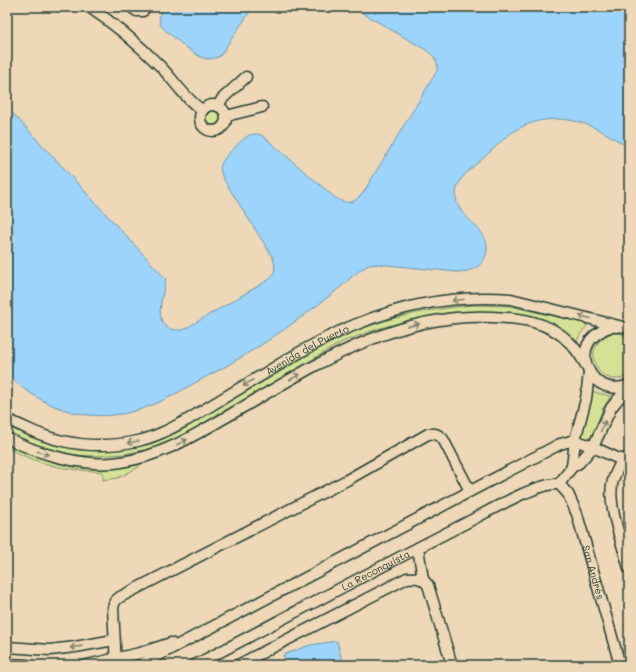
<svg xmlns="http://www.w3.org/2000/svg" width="636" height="672" font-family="Mali,sans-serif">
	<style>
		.green { fill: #d5e296; stroke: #7a9065 }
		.water { fill: #9cd4fc; stroke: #6a98ac }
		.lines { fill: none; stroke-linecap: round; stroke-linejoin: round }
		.minor-casing { stroke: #1f3d34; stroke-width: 13 }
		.minor { stroke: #efd8b7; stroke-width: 10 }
		.oneway { stroke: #7d836f }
		.labels { text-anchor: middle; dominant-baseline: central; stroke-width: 4; stroke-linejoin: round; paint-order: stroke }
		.street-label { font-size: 10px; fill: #1f3d34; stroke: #efd8b7 }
	</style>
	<rect width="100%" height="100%" fill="#efd8b7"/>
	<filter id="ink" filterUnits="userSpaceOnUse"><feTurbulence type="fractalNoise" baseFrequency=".025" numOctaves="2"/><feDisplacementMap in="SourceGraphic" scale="8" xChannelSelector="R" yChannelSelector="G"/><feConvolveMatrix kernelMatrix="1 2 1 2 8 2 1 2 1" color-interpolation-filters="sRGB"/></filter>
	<g filter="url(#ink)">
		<!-- green -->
		<path class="green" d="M206 118a7 7 0 1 1 14 0a7 7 0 1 1-14 0Z
			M474 305 509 306 584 323 587 326 581 333 576 342 528 316 510 313 475 312 447 313 410 320 377 329 342 342 193 429 165 444 144 450 124 454 95 456 75 455 41 447 7 432V426C57 453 108 458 161 439 180 432 197 420 214 410 240 395 265 381 290 366 306 356 323 346 340 338 385 317 425 310 474 305Z
			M612 333H619L629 337V375C599 393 576 346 612 333Z
			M590 391 610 396 609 399 603 408 593 436 591 438C586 438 582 438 579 435Z
			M7 444C35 457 65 469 97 468 110 467 123 465 137 463L139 466V467L118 478 103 480V472C86 470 68 470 51 465 35 461 21 455 7 448Z"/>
		<!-- water -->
		<path class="water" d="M164 7H253L220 56C216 58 212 59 207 59 197 58 169 34 161 26 158 19 159 12 164 7Z
			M352 7H629V148C618 141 607 133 595 128 565 114 532 116 506 137 498 144 490 152 482 159 471 169 456 179 456 195 455 218 490 227 487 251 484 267 471 272 457 272L377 264 369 265C360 269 352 277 345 283 334 293 323 301 311 310 278 335 241 359 204 378 185 388 167 400 147 407 94 427 47 411 7 375V107L166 279C162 300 149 333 183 330L270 279C276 271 276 265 272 256L224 180C222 175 219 170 221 165 222 158 244 137 250 135 254 133 259 134 263 136L333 196C346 205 352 205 363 193L437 71C439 61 434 56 426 50Z
			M337 641 343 665H286L283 655 310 645Z"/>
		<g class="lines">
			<defs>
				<g id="minor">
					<path d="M89 7C115 24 138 44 160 66 174 80 185 99 202 110"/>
					<path d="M131 7 137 11H143"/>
					<circle cx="213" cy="118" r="13"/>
					<path d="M218 106 222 99 246 77"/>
					<path d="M226 116 262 107"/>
					<path d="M617 327C611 326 605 328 600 332 568 350 593 400 629 385"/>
					<path id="s1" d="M7 418C13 423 20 425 26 428 61 445 100 449 138 441 156 437 172 428 189 419 216 402 244 386 272 369 299 352 327 336 357 324 406 304 460 295 511 299L623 327"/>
					<path d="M7 438C38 454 86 468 121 462 162 456 193 436 228 416 311 368 392 312 492 317 519 318 549 321 569 342 576 348 581 357 586 365"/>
					<path d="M623 459C618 468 613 476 612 485 608 507 623 546 629 568"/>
					<path d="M572 467 575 440 586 399 589 372"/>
					<path id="s2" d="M559 484 568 494 577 514 620 665"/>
					<path d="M559 484 572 467 579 463 593 447 611 408 623 393 629 387"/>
					<path d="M418 548 423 579"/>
					<path d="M7 647 50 650 75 647 114 640"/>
					<path d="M7 664 27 665"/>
					<path d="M87 665 140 653 171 643"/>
					<path d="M116 665 113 608 115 601 120 597 347 480 428 434C435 433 438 434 443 439L470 491"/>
					<path d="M140 665 560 444 575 440 593 447 617 458 629 461"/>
					<path id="s3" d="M195 665C285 618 374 570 464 524 486 513 537 482 559 484"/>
					<path d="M238 665 407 578C417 577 421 577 428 585L452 665"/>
				</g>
			</defs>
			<!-- minor casing -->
			<use href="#minor" class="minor-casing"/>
			<!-- minor -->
			<use href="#minor" class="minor"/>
		</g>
		<!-- one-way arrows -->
		<defs><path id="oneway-shaft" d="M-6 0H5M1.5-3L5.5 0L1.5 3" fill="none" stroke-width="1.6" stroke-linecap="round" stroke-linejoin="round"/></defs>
		<g class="oneway">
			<use href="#oneway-shaft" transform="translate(458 300) rotate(175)"/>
			<use href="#oneway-shaft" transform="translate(585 317) rotate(-165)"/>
			<use href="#oneway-shaft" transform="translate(414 325) rotate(-13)"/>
			<use href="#oneway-shaft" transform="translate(295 377) rotate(-30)"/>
			<use href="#oneway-shaft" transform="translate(248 383) rotate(149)"/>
			<use href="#oneway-shaft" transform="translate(603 426) rotate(-67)"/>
			<use href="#oneway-shaft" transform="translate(133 442) rotate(171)"/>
			<use href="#oneway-shaft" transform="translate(182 442) rotate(-28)"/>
			<use href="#oneway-shaft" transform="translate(43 453) rotate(17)"/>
			<use href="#oneway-shaft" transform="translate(76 647) rotate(172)"/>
		</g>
	</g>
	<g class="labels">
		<!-- street labels -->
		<g class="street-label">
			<text stroke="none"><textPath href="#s1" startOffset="329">Avenida del Puerto</textPath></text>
			<text stroke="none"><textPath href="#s3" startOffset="204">La Reconquista</textPath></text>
			<text stroke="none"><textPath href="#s2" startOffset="96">San Andrés</textPath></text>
		</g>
	</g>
	<!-- margin -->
	<rect width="636" height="672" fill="none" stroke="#efd8b7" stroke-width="24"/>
	<rect x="12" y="12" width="612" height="648" fill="none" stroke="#1f3d34" stroke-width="1.5" filter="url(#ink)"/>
</svg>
